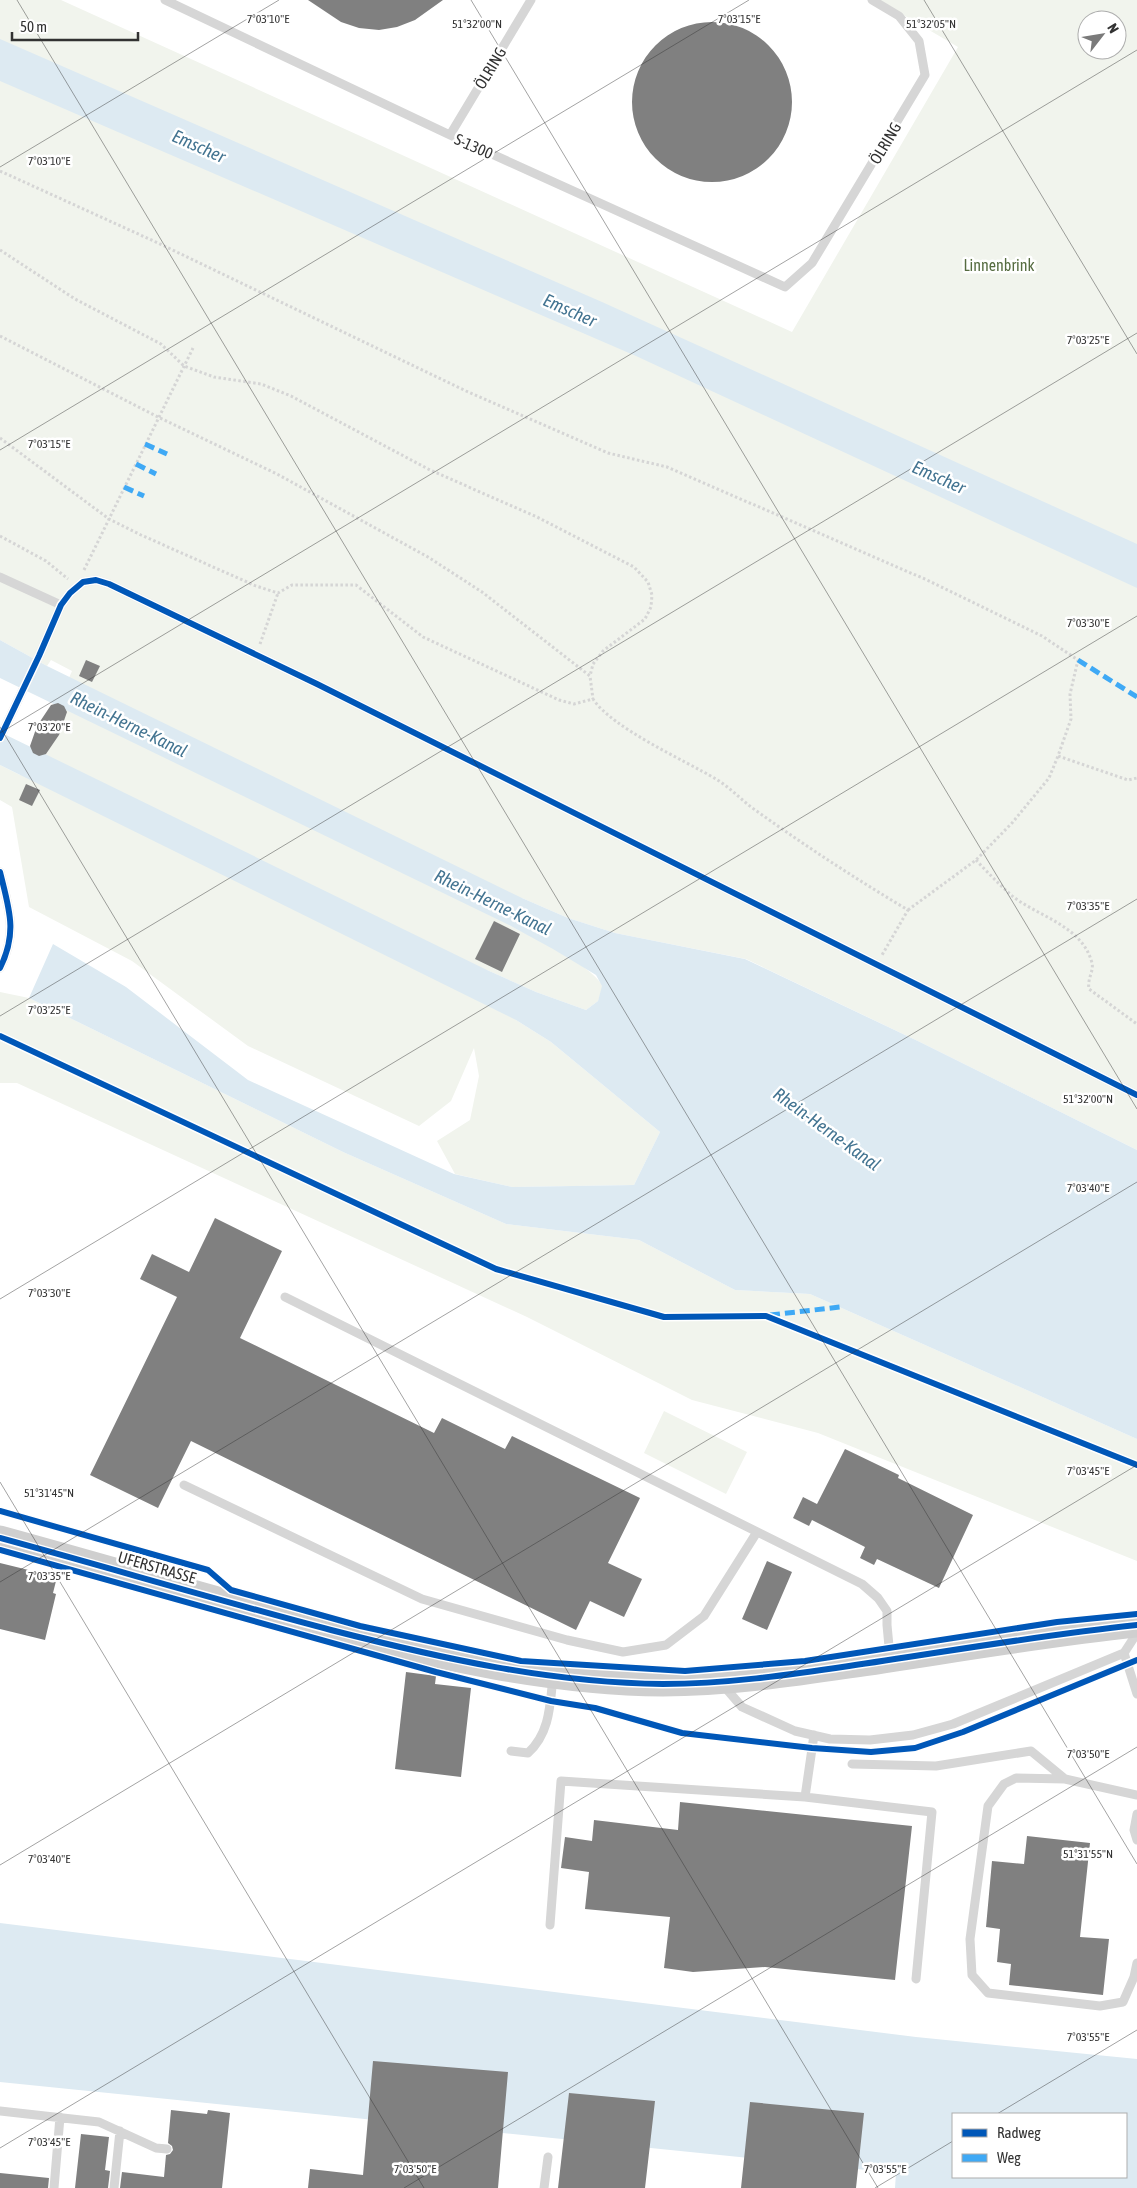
<svg xmlns="http://www.w3.org/2000/svg" width="1137" height="2188" font-family="'Asap Condensed',sans-serif">
	<style>
		.green { fill: #f1f4ed; fill-rule: evenodd }
		.water { fill: #ddeaf2; fill-rule: evenodd }
		.building { fill: #808080 }
		.lines { fill: none; stroke-linecap: round; stroke-linejoin: round }
		.path { stroke: #d5d5d5; stroke-width: 3; stroke-dasharray: 2.5 2.5; stroke-linecap: butt }
		.lane { stroke: #d6d6d6; stroke-width: 9 }
		.secondary { stroke: #cfcfcf; stroke-width: 25 }
		.quiet { stroke: #3fa9f5; stroke-width: 5; stroke-dasharray: 10 5; stroke-linecap: butt }
		.cycleway-casing { stroke: #fff; stroke-width: 9 }
		.cycleway { stroke: #0057b8; stroke-width: 6 }
		.ticks { fill: none; stroke: #323232; stroke-width: 1; stroke-opacity: 0.45 }
		.labels { text-anchor: middle; dominant-baseline: central; stroke-width: 5; stroke-linejoin: round; paint-order: stroke }
		.street-label { font-size: 16px; fill: #323232; stroke: #fff }
		.park-label { font-size: 16px; fill: #566c41; stroke: #fff }
		.water-label { font-size: 18px; font-style: italic; fill: #437491; stroke: #fff }
		.ticks-label { font-size: 12px; text-anchor: middle; fill: #323232; stroke: #fff; stroke-width: 5; stroke-linejoin: round; paint-order: stroke }
	</style>
	<rect width="100%" height="100%" fill="#fff"/>
	<!-- green -->
	<path class="green" d="M0 0H61L792 332 958 47 878 0H1137V1150L922 1043 746 959 615 933 568 918 522 898 509 925C536 939 586 961 603 986L598 1001 586 1010 536 992 487 970 516 1020 551 1042 660 1132 634 1185 512 1187 455 1174 437 1141 470 1120 479 1076 474 1048 451 1101 419 1126 248 1046 132 961 29 907 12 807 0 800V765L20 775 33 753 46 754 59 735 58 703 72 671 51 660 47 666 0 640ZM1087 20H1117V50H1087Z
		M0 992 29 998 343 1152 506 1224 639 1240 735 1290 810 1294 1137 1439V1561L818 1433 692 1400 527 1317 17 1083H0Z
		M664 1411 747 1452 726 1494 644 1453Z"/>
	<!-- water -->
	<path class="water" d="M0 39 602 302 1137 544V588L636 356 0 81Z
		M0 640 47 666 522 898 568 918 615 933 745 959 922 1043 1137 1150V1439L810 1294 735 1290 639 1240 506 1224 343 1152 29 998 53 944 126 987 248 1080 454 1174 512 1187 634 1185 660 1132 551 1042 516 1020 0 765V732L487 970 536 992 586 1010 598 1001 602 986 596 975 553 949 509 925 0 678Z
		M0 1923 916 2037 1137 2059V2188H895L896 2173 0 2082ZM953 2114H1126V2177H953Z"/>
	<!-- building -->
	<path class="building" d="M308 0H443L415 20 397 27 379 30 359 28 341 22Z
		M632 102a80 80 0 1 1 160 0a80 80 0 1 1-160 0Z
		M86 660 100 666 92 682 79 676Z
		M58 703 64 706 67 712 59 735 46 754 39 756 33 753 30 746 37 726 51 705Z
		M26 784 40 790 32 806 19 800Z
		M494 921 520 934 502 972 475 959Z
		M215 1218 282 1251 240 1338 434 1433 442 1418 505 1449 512 1436 640 1498 608 1563 642 1579 624 1617 590 1601 576 1630 191 1441 158 1508 90 1475 177 1297 140 1279 152 1254 189 1272Z
		M845 1449 899 1475 898 1478 973 1515 939 1588 877 1559 874 1565 860 1558 865 1547 812 1520 809 1526 793 1518 803 1497 817 1504Z
		M767 1561 792 1572 767 1630 742 1619Z
		M0 1563 57 1577 53 1593 56 1594 45 1640 0 1629Z
		M406 1672 436 1676 435 1684 471 1688 461 1777 395 1769Z
		M680 1802 912 1826 895 1980 765 1967 693 1972 664 1968 670 1917 585 1909 589 1872 561 1868 565 1837 592 1841 594 1820 678 1830Z
		M1027 1836 1090 1843 1080 1937 1109 1939 1103 1995 1009 1985 1011 1964 997 1962 1000 1929 986 1927 992 1861 1024 1864Z
		M373 2061 508 2072 498 2188H308L310 2169 363 2175Z
		M569 2093 655 2101 645 2188H558Z
		M750 2102 864 2113 856 2188H741Z
		M171 2110 207 2114 208 2110 230 2113 222 2188H120L122 2172 164 2177 166 2155 170 2154 173 2150 172 2146 168 2143Z
		M81 2134 109 2137 105 2170 110 2171 108 2188H75Z
		M0 2173 49 2178 48 2188H0Z"/>
	<g class="lines">
		<!-- path -->
		<path class="path" d="M0 171 158 243 466 391 608 453 667 467 927 580 1042 636 1078 660 1070 694 1071 719 1058 756 1128 780 1137 778
			M0 250 75 299 161 344 184 366 214 377 261 384 291 396 430 470 537 517 634 567 648 582 652 595 651 607 645 619 603 651 593 664 590 676
			M0 336 158 417 277 474 428 557 482 592 590 676 593 699
			M0 438 109 519 141 535 256 586 278 593 292 585H356L423 637 559 700 574 704 593 699C612 728 684 760 716 779 731 788 743 802 758 812 807 847 856 879 908 910L882 955
			M0 536 46 561 68 579
			M84 570 193 348
			M260 644 278 593
			M976 860C987 872 999 884 1011 895 1038 917 1082 925 1092 963 1094 971 1087 979 1089 989L1137 1024
			M908 910 976 860 1012 823 1049 778 1058 756"/>
		<!-- lane -->
		<path class="lane" d="M165 0 450 135 785 287 812 263 925 75 919 41 899 16 872 0
			M450 135 531 0
			M0 577 61 605
			M0 738 39 656 61 605 70 593 83 582 96 580 109 584 317 684 1137 1095
			M0 872C9 909 18 932 0 968
			M285 1297 862 1584 878 1598 887 1611V1625L890 1657
			M184 1485 422 1599 567 1640 623 1652 666 1645 704 1616 757 1532
			M1124 1653 1137 1694
			M723 1685 742 1707 795 1731 830 1739 870 1740 913 1735 953 1724 1124 1653 1137 1633
			M814 1735 805 1797 932 1812 916 1979
			M511 1751 528 1753C550 1733 550 1705 553 1677
			M852 1764 936 1766 1031 1751 1065 1779
			M1137 1795 1065 1779 1016 1778 1004 1784 988 1806 970 1939 972 1975 988 1993 1100 2006 1123 2002 1134 1977 1137 1963
			M1137 1814 1134 1830 1137 1840
			M550 1925 561 1781 805 1797
			M0 2111 99 2122 156 2148 167 2149
			M54 2188 60 2117
			M114 2188 120 2131
			M544 2188 548 2157"/>
		<!-- secondary -->
		<path class="secondary" d="M0 1538C110 1568 220 1601 331 1630 440 1658 550 1683 663 1684 725 1684 788 1675 849 1666 945 1652 1040 1635 1137 1625"/>
		<!-- quiet -->
		<path class="quiet" d="M145 444 167 454
			M136 464 156 474
			M124 487 144 496
			M1078 660 1137 697
			M770 1315 840 1307"/>
		<defs>
			<path id="cycleway" d="M0 738 39 656 61 605 70 593 83 582 96 580 109 584 317 684 1137 1095
				M0 872C9 909 18 932 0 968
				M0 1036 496 1269 664 1317 766 1316 1137 1465
				M0 1511 208 1570 231 1590 360 1626 521 1661 685 1671 805 1661 1057 1622 1137 1614
				M0 1538C110 1568 220 1601 331 1630 440 1658 550 1683 663 1684 725 1684 788 1675 849 1666 945 1652 1040 1635 1137 1625
				M0 1550 436 1672 551 1701 595 1708 682 1733 812 1748 871 1752 915 1748 963 1732 1137 1660"/>
		</defs>
		<!-- cycleway casing -->
		<use href="#cycleway" class="cycleway-casing"/>
		<!-- cycleway -->
		<use href="#cycleway" class="cycleway"/>
	</g>
	<!-- ticks -->
	<path class="ticks" d="M17 0 1137 1864M471 0 1137 1109M924 0 1137 354M0 167 279 0M0 450 749 0M0 727 878 2188M0 733 1137 50M0 1016 1137 333M0 1299 1137 616M0 1482 424 2188M0 1582 1137 899M0 1865 1137 1182M997 2114 1137 2030M0 2148 1137 1465M404 2188 1137 1747M875 2188 953 2141"/>
	<g class="labels">
		<!-- street labels -->
		<g class="street-label">
			<text transform="translate(490 68) rotate(-59)">ÖLRING</text>
			<text transform="translate(885 143) rotate(-59)">ÖLRING</text>
			<text transform="translate(474 146) rotate(24)">S-1300</text>
			<text transform="translate(157 1567) rotate(16)">UFERSTRASSE</text>
		</g>
		<!-- park labels -->
		<g class="park-label">
			<text x="999" y="265">Linnenbrink</text>
		</g>
		<!-- water labels -->
		<g class="water-label">
			<text transform="translate(199 146) rotate(24)">Emscher</text>
			<text transform="translate(570 310) rotate(24)">Emscher</text>
			<text transform="translate(939 477) rotate(24)">Emscher</text>
			<text transform="translate(129 724) rotate(26)">Rhein-Herne-Kanal</text>
			<text transform="translate(493 902) rotate(26)">Rhein-Herne-Kanal</text>
			<text transform="translate(827 1129) rotate(36)">Rhein-Herne-Kanal</text>
		</g>
	</g>
	<g class="ticks-label">
		<text x="268" y="23">7°03'10"E</text>
		<text x="739" y="23">7°03'15"E</text>
		<text x="477" y="28">51°32'00"N</text>
		<text x="931" y="28">51°32'05"N</text>
		<text x="49" y="165">7°03'10"E</text>
		<text x="1088" y="344">7°03'25"E</text>
		<text x="49" y="448">7°03'15"E</text>
		<text x="1088" y="627">7°03'30"E</text>
		<text x="49" y="731">7°03'20"E</text>
		<text x="1088" y="910">7°03'35"E</text>
		<text x="49" y="1014">7°03'25"E</text>
		<text x="1088" y="1103">51°32'00"N</text>
		<text x="1088" y="1192">7°03'40"E</text>
		<text x="49" y="1297">7°03'30"E</text>
		<text x="1088" y="1475">7°03'45"E</text>
		<text x="49" y="1497">51°31'45"N</text>
		<text x="49" y="1580">7°03'35"E</text>
		<text x="1088" y="1758">7°03'50"E</text>
		<text x="1088" y="1858">51°31'55"N</text>
		<text x="49" y="1863">7°03'40"E</text>
		<text x="1088" y="2041">7°03'55"E</text>
		<text x="49" y="2146">7°03'45"E</text>
		<text x="415" y="2173">7°03'50"E</text>
		<text x="885" y="2173">7°03'55"E</text>
	</g>
	<!-- legend -->
	<rect x="952" y="2113" width="175" height="65" fill="#ffffff" stroke="#adadad"/>
	<rect x="962" y="2129" width="25" height="8" fill="#0057b8" stroke="#adadad"/>
	<text x="997" y="2138" font-size="15" fill="#323232">Radweg</text>
	<rect x="962" y="2154" width="25" height="8" fill="#3fa9f5" stroke="#adadad"/>
	<text x="997" y="2163" font-size="15" fill="#323232">Weg</text>
	<!-- north arrow -->
	<g transform="translate(1102 35) rotate(59)"><circle r="24" fill="#ffffff" stroke="#adadad"/>
	<path d="M0-4L9 19L0 12L-9 19Z" fill="#7a7a7a"/>
	<text y="-8" font-size="14" font-weight="bold" text-anchor="middle" fill="#323232">N</text>
	</g>
	<!-- scale -->
	<path d="M12 32v8h126v-8" fill="none" stroke="#323232" stroke-width="2.5"/>
	<text x="20" y="32" font-size="15" fill="#323232" stroke="#ffffff" stroke-width="4" paint-order="stroke">50 m</text>
</svg>
